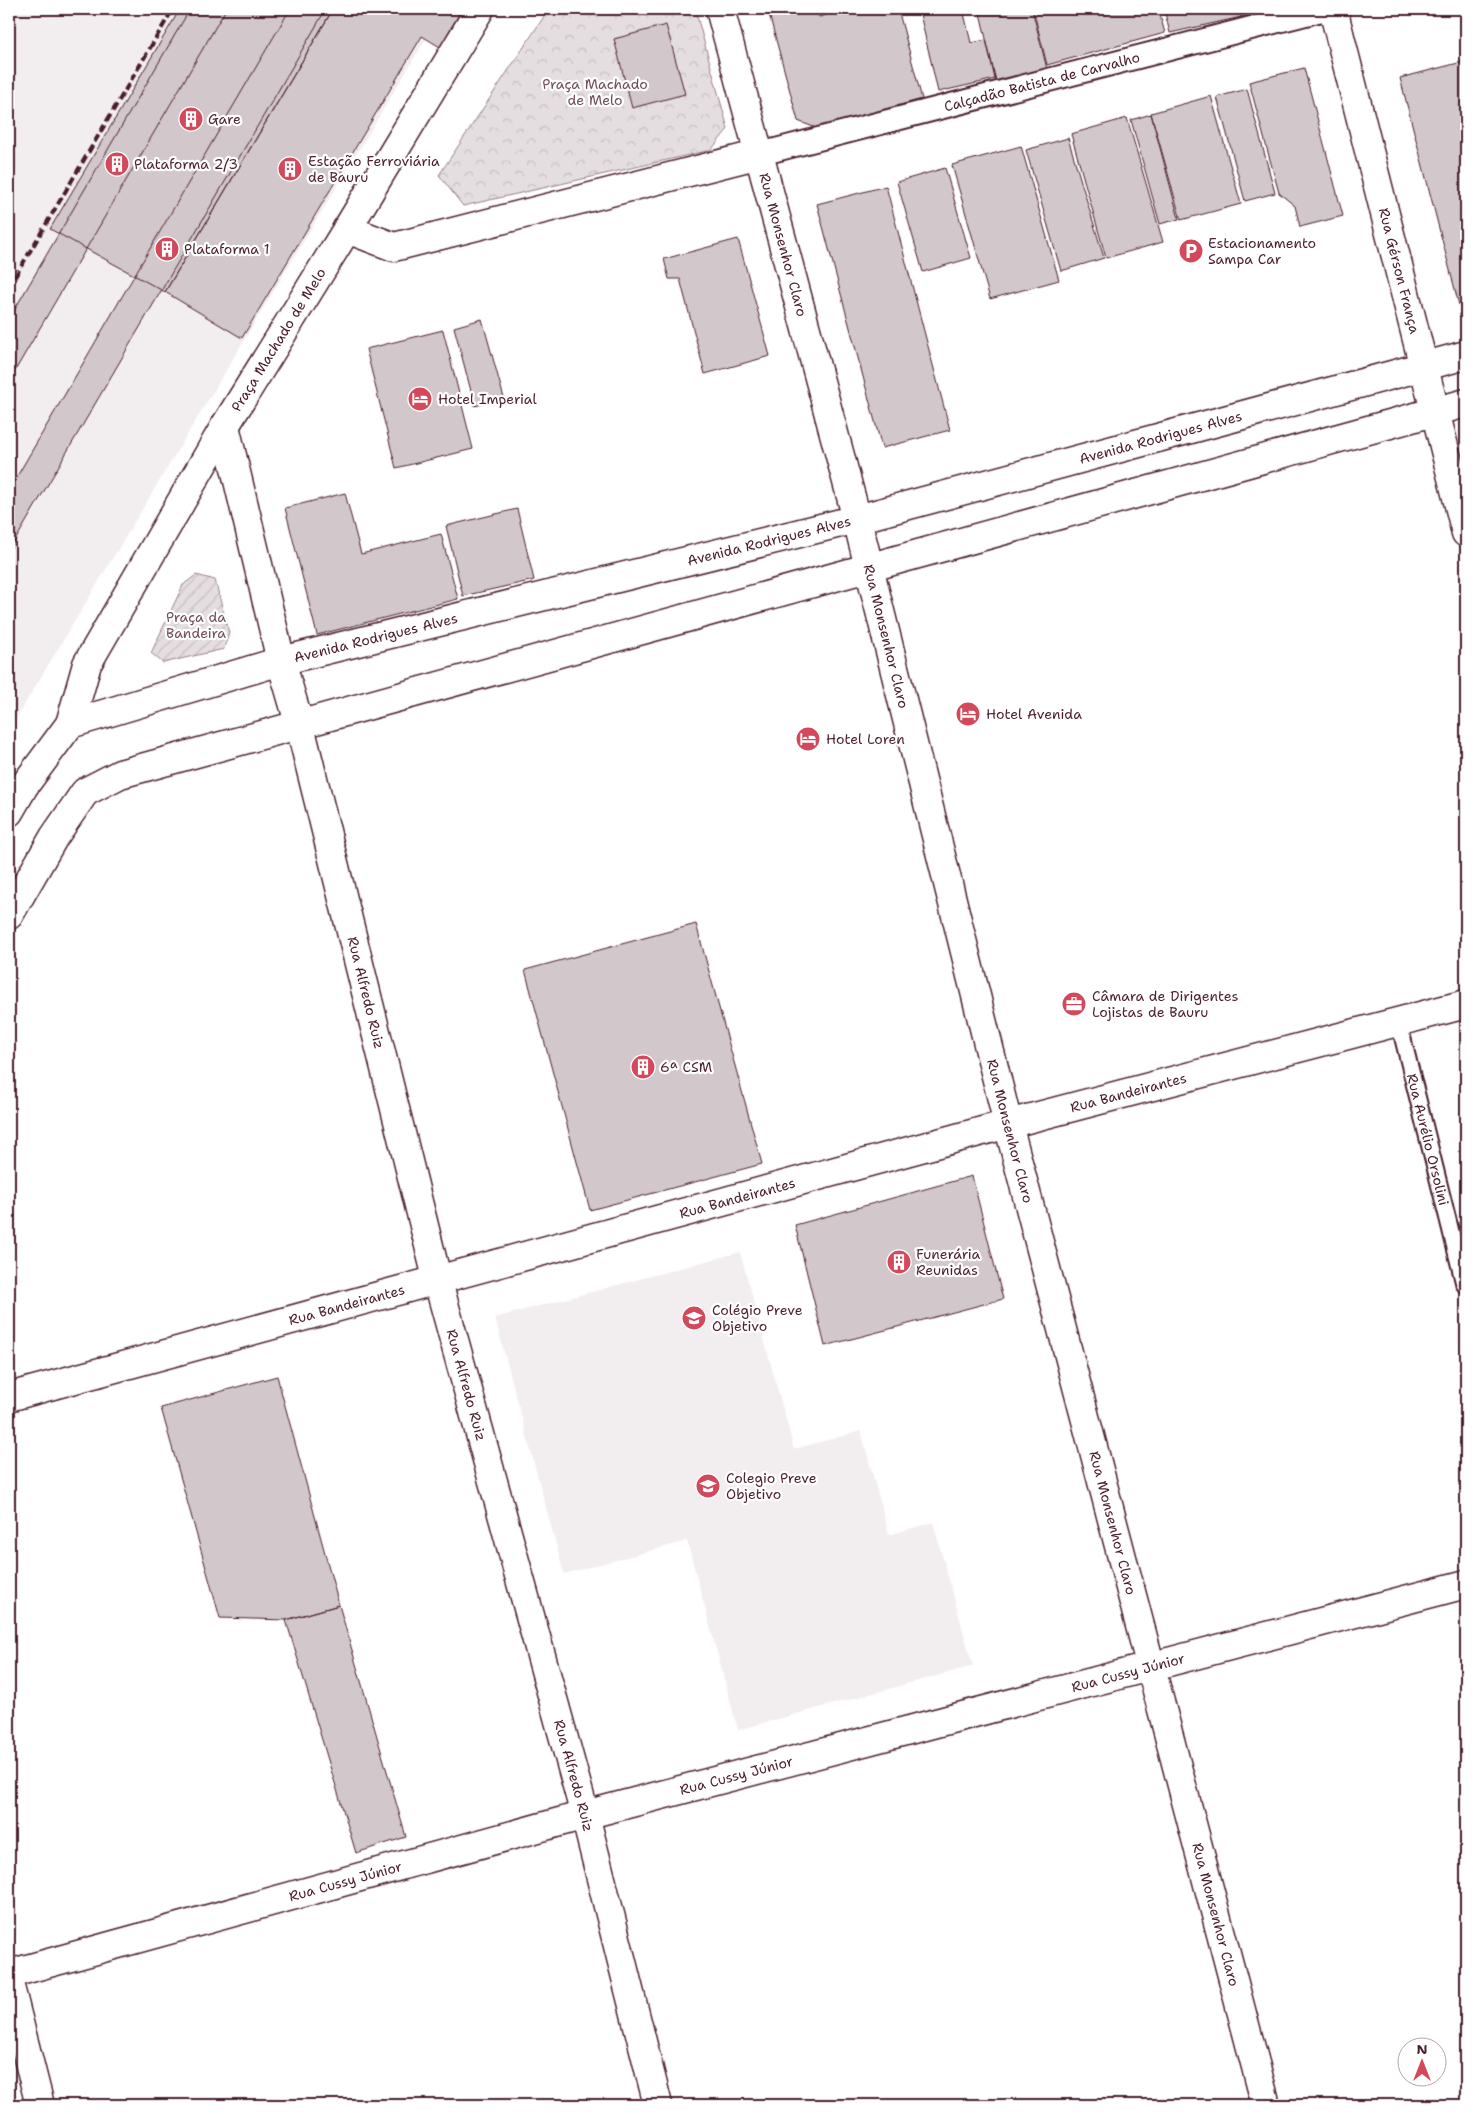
<svg xmlns="http://www.w3.org/2000/svg" width="1475" height="2114" font-family="'Shantell Sans',sans-serif">
	<style>
		.built { fill: #f2eeef }
		.park { fill: url(#park-crowns); stroke: #987e86 }
		.garden { fill: url(#garden-furrows); stroke: #987e86 }
		.building { fill: #d2c7cb; stroke: #4a1f2b }
		.lines { fill: none; stroke-linecap: round; stroke-linejoin: round }
		.service-casing { stroke: #4a1f2b; stroke-width: 19 }
		.pedestrian-casing { stroke: #4a1f2b; stroke-width: 26 }
		.minor-casing { stroke: #4a1f2b; stroke-width: 31 }
		.secondary-casing { stroke: #4a1f2b; stroke-width: 31 }
		.service { stroke: #fff; stroke-width: 15 }
		.pedestrian { stroke: #fff; stroke-width: 22 }
		.minor { stroke: #fff; stroke-width: 28 }
		.secondary { stroke: #fff; stroke-width: 28 }
		.rail { stroke: #4a1f2b; stroke-width: 4; stroke-dasharray: 8 4; stroke-linecap: butt }
		.labels { text-anchor: middle; dominant-baseline: central; stroke-width: 4.5; stroke-linejoin: round; paint-order: stroke }
		.street-label { font-size: 14px; fill: #4a1f2b; stroke: #fff }
		.park-label { font-size: 14px; fill: #714f58; stroke: #fff }
		.poi-label { font-size: 14px; fill: #4a1f2b; stroke: #fff; text-anchor: start }
	</style>
	<defs>
		<pattern id="park-crowns" width="20" height="18" patternUnits="userSpaceOnUse" patternTransform="scale(1.25)"><rect width="20" height="18" fill="#e5dee0"/><path d="M2 6a3 3 0 1 1 6 0M12 15a3 3 0 1 1 6 0" fill="none" stroke="#c6bec0"/></pattern>
		<pattern id="garden-furrows" width="10" height="10" patternUnits="userSpaceOnUse" patternTransform="scale(1.25)"><rect width="10" height="10" fill="#e5dee0"/><path d="M-1 1l2-2M0 10L10 0M9 11l2-2" fill="none" stroke="#c6bec0"/></pattern>
	</defs>
	<rect width="100%" height="100%" fill="#fff"/>
	<filter id="ink" filterUnits="userSpaceOnUse"><feTurbulence type="fractalNoise" baseFrequency=".02" numOctaves="2"/><feDisplacementMap in="SourceGraphic" scale="10" xChannelSelector="R" yChannelSelector="G"/><feConvolveMatrix kernelMatrix="1 2 1 2 8 2 1 2 1" color-interpolation-filters="sRGB"/></filter>
	<g filter="url(#ink)">
		<!-- built -->
		<path class="built" d="M9 9H444L9 730Z
			M740 1252 794 1449 861 1431 889 1535 933 1522 973 1666 738 1730 687 1541 564 1574 495 1318Z"/>
		<!-- park -->
		<path class="park" d="M549 9H695L728 129 711 150 463 206 439 175Z"/>
		<!-- garden -->
		<path class="garden" d="M196 575 215 580 229 633 224 649 163 663 151 653 183 585Z"/>
		<!-- building -->
		<path class="building" d="M180 9H333L165 292 50 229Z
			M190 9H226L9 381V319Z
			M290 9H326L9 551V490Z
			M333 9H462L440 47 422 36 242 338 165 292Z
			M789 9H817L819 17 848 9H898L922 99 816 128 798 121 769 14Z
			M942 9H963L971 43 986 40 995 79 938 92 920 14Z
			M979 9H1032L1047 69 996 81Z
			M1033 9H1158L1165 33 1047 65Z
			M1164 9H1239L1241 17 1170 33Z
			M1239 9H1276L1241 17Z
			M666 25 685 94 632 108 614 39Z
			M1466 61V332L1400 78Z
			M1304 68 1343 216 1300 227 1295 206 1279 193 1249 82Z
			M1247 89 1275 193 1245 201 1217 97Z
			M1211 96 1241 204 1181 220 1151 113Z
			M1151 114 1179 219 1160 224 1131 120Z
			M1127 118 1163 242 1106 258 1071 134Z
			M1068 138 1104 258 1061 271 1026 150Z
			M1021 146 1059 280 990 299 952 165Z
			M945 168 971 258 923 272 897 182Z
			M886 186 950 430 882 448 817 204Z
			M738 239 770 356 705 374 680 279H669L664 259Z
			M482 319 504 398 475 406 454 327Z
			M443 330 473 449 396 468 366 349Z
			M345 493 361 554 441 534 458 599 317 635 285 508Z
			M517 509 534 580 463 596 446 526Z
			M696 924 762 1164 590 1210 525 970Z
			M972 1176 1003 1299 825 1346 795 1225Z
			M277 1376 339 1605 286 1620 220 1618 161 1408Z
			M339 1605 406 1837 356 1853 286 1620Z"/>
		<g class="lines">
			<defs>
				<g id="service">
					<path id="s1" d="M1399 1023 1464 1284"/>
				</g>
				<g id="pedestrian">
					<path id="s2" d="M760 154 1325 9"/>
				</g>
				<g id="minor">
					<path id="s3" d="M720 9 857 519 1008 1124 1266 2105"/>
					<path id="s4" d="M1333 9 1466 533"/>
					<path d="M347 229 394 247 760 154"/>
					<path id="s5" d="M225 426 281 661 300 726 437 1278 585 1815 658 2105"/>
					<path id="s6" d="M70 724 87 664 225 426 347 229 480 9"/>
					<path id="s7" d="M9 1397 1008 1124 1466 1004"/>
					<path id="s8" d="M9 1974 585 1815 1466 1584"/>
					<path d="M9 1983 40 2105"/>
				</g>
				<g id="secondary">
					<path id="s9" d="M9 812 24 786 70 724 281 661 857 519 1466 355"/>
					<path d="M9 915 54 837 85 792 120 774 1466 403"/>
				</g>
			</defs>
			<!-- service casing -->
			<use href="#service" class="service-casing"/>
			<!-- pedestrian casing -->
			<use href="#pedestrian" class="pedestrian-casing"/>
			<!-- minor casing -->
			<use href="#minor" class="minor-casing"/>
			<!-- secondary casing -->
			<use href="#secondary" class="secondary-casing"/>
			<!-- service -->
			<use href="#service" class="service"/>
			<!-- pedestrian -->
			<use href="#pedestrian" class="pedestrian"/>
			<!-- minor -->
			<use href="#minor" class="minor"/>
			<!-- secondary -->
			<use href="#secondary" class="secondary"/>
			<!-- rail -->
			<path class="rail" d="M9 287 173 9"/>
		</g>
	</g>
	<!-- icons -->
	<defs>
		<symbol id="building-disc" viewBox="-11 -11 22 22"><circle r="9.5" fill="#d1495b" stroke="#fff"/><path d="M-4-6H4V6H1V3H-1V6H-4ZM-2.5-4.3h1.7v1.8h-1.7ZM.8-4.3h1.7v1.8H.8ZM-2.5-1h1.7V.8h-1.7ZM.8-1h1.7V.8H.8Z" fill="#fff"/></symbol>
		<symbol id="parking-disc" viewBox="-11 -11 22 22"><circle r="9.5" fill="#d1495b" stroke="#fff"/><path d="M-3.5-5.5H1a3.5 3.5 0 0 1 0 7H-1V5.5H-3.5ZM-1-3.4V-.6H.8a1.4 1.4 0 0 0 0-2.8Z" fill="#fff"/></symbol>
		<symbol id="hotel-disc" viewBox="-11 -11 22 22"><circle r="9.5" fill="#d1495b" stroke="#fff"/><path d="M-6-4.5h1.5V1H6V5H4.5V3h-9V5H-6ZM-4 0a1.8 1.8 0 1 1 3.6 0ZM.5 0V-2.5h3Q6-2.5 6 0Z" fill="#fff"/></symbol>
		<symbol id="office-disc" viewBox="-11 -11 22 22"><circle r="9.5" fill="#d1495b" stroke="#fff"/><path d="M-6-3h4V-5.5h4V-3h4V5H-6ZM-1-4.5V-3h2v-1.5ZM-6 0V1H6V0Z" fill="#fff"/></symbol>
		<symbol id="school-disc" viewBox="-11 -11 22 22"><circle r="9.5" fill="#d1495b" stroke="#fff"/><path d="M0-5L7-2L0 1L-7-2ZM-4 1L0 2.5L4 1V4Q0 6-4 4Z" fill="#fff"/></symbol>
	</defs>
	<g fill-rule="evenodd">
		<use href="#building-disc" x="177" y="105" width="28" height="28"/>
		<use href="#building-disc" x="103" y="150" width="28" height="28"/>
		<use href="#building-disc" x="276" y="155" width="28" height="28"/>
		<use href="#building-disc" x="153" y="235" width="28" height="28"/>
		<use href="#parking-disc" x="1177" y="237" width="28" height="28"/>
		<use href="#hotel-disc" x="406" y="385" width="28" height="28"/>
		<use href="#hotel-disc" x="954" y="700" width="28" height="28"/>
		<use href="#hotel-disc" x="794" y="725" width="28" height="28"/>
		<use href="#office-disc" x="1060" y="990" width="28" height="28"/>
		<use href="#building-disc" x="629" y="1053" width="28" height="28"/>
		<use href="#building-disc" x="885" y="1248" width="28" height="28"/>
		<use href="#school-disc" x="680" y="1304" width="28" height="28"/>
		<use href="#school-disc" x="694" y="1472" width="28" height="28"/>
	</g>
	<g class="labels">
		<!-- street labels -->
		<g class="street-label">
			<text stroke="none"><textPath href="#s2" startOffset="291">Calçadão Batista de Carvalho</textPath></text>
			<text stroke="none"><textPath href="#s3" startOffset="244">Rua Monsenhor Claro</textPath></text>
			<text stroke="none"><textPath href="#s4" startOffset="270">Rua Gérson França</textPath></text>
			<text stroke="none"><textPath href="#s6" startOffset="439">Praça Machado de Melo</textPath></text>
			<text stroke="none"><textPath href="#s9" startOffset="1235">Avenida Rodrigues Alves</textPath></text>
			<text stroke="none"><textPath href="#s9" startOffset="830">Avenida Rodrigues Alves</textPath></text>
			<text stroke="none"><textPath href="#s3" startOffset="649">Rua Monsenhor Claro</textPath></text>
			<text stroke="none"><textPath href="#s9" startOffset="425">Avenida Rodrigues Alves</textPath></text>
			<text stroke="none"><textPath href="#s5" startOffset="584">Rua Alfredo Ruiz</textPath></text>
			<text stroke="none"><textPath href="#s7" startOffset="1160">Rua Bandeirantes</textPath></text>
			<text stroke="none"><textPath href="#s3" startOffset="1159">Rua Monsenhor Claro</textPath></text>
			<text stroke="none"><textPath href="#s1" startOffset="120">Rua Aurélio Orsolini</textPath></text>
			<text stroke="none"><textPath href="#s7" startOffset="755">Rua Bandeirantes</textPath></text>
			<text stroke="none"><textPath href="#s7" startOffset="350">Rua Bandeirantes</textPath></text>
			<text stroke="none"><textPath href="#s5" startOffset="989">Rua Alfredo Ruiz</textPath></text>
			<text stroke="none"><textPath href="#s3" startOffset="1564">Rua Monsenhor Claro</textPath></text>
			<text stroke="none"><textPath href="#s8" startOffset="1159">Rua Cussy Júnior</textPath></text>
			<text stroke="none"><textPath href="#s5" startOffset="1394">Rua Alfredo Ruiz</textPath></text>
			<text stroke="none"><textPath href="#s8" startOffset="754">Rua Cussy Júnior</textPath></text>
			<text stroke="none"><textPath href="#s8" startOffset="349">Rua Cussy Júnior</textPath></text>
			<text stroke="none"><textPath href="#s3" startOffset="1969">Rua Monsenhor Claro</textPath></text>
		</g>
		<!-- park labels -->
		<g class="park-label">
			<text x="595" y="84">Praça Machado<tspan x="595" dy="16">de Melo</tspan></text>
			<text x="196" y="617">Praça da<tspan x="196" dy="16">Bandeira</tspan></text>
		</g>
		<!-- poi labels -->
		<g class="poi-label">
			<text x="208" y="119">Gare</text>
			<text x="308" y="161">Estação Ferroviária<tspan x="308" dy="16">de Bauru</tspan></text>
			<text x="134" y="164">Plataforma 2/3</text>
			<text x="1208" y="243">Estacionamento<tspan x="1208" dy="16">Sampa Car</tspan></text>
			<text x="184" y="249">Plataforma 1</text>
			<text x="438" y="399">Hotel Imperial</text>
			<text x="986" y="714">Hotel Avenida</text>
			<text x="826" y="739">Hotel Loren</text>
			<text x="1092" y="996">Câmara de Dirigentes<tspan x="1092" dy="16">Lojistas de Bauru</tspan></text>
			<text x="660" y="1067">6ª CSM</text>
			<text x="916" y="1254">Funerária<tspan x="916" dy="16">Reunidas</tspan></text>
			<text x="712" y="1310">Colégio Preve<tspan x="712" dy="16">Objetivo</tspan></text>
			<text x="726" y="1478">Colegio Preve<tspan x="726" dy="16">Objetivo</tspan></text>
		</g>
	</g>
	<!-- margin -->
	<rect width="1475" height="2114" fill="none" stroke="#fff" stroke-width="30"/>
	<rect x="15" y="15" width="1445" height="2084" fill="none" stroke="#4a1f2b" stroke-width="2" filter="url(#ink)"/>
	<!-- north arrow -->
	<g transform="translate(1422 2062)"><circle r="24" fill="#ffffff" stroke="#b7a5aa"/>
	<path d="M0-4L9 19L0 12L-9 19Z" fill="#d1495b"/>
	<text y="-8" font-size="14" font-weight="bold" text-anchor="middle" fill="#4a1f2b">N</text>
	</g>
</svg>
